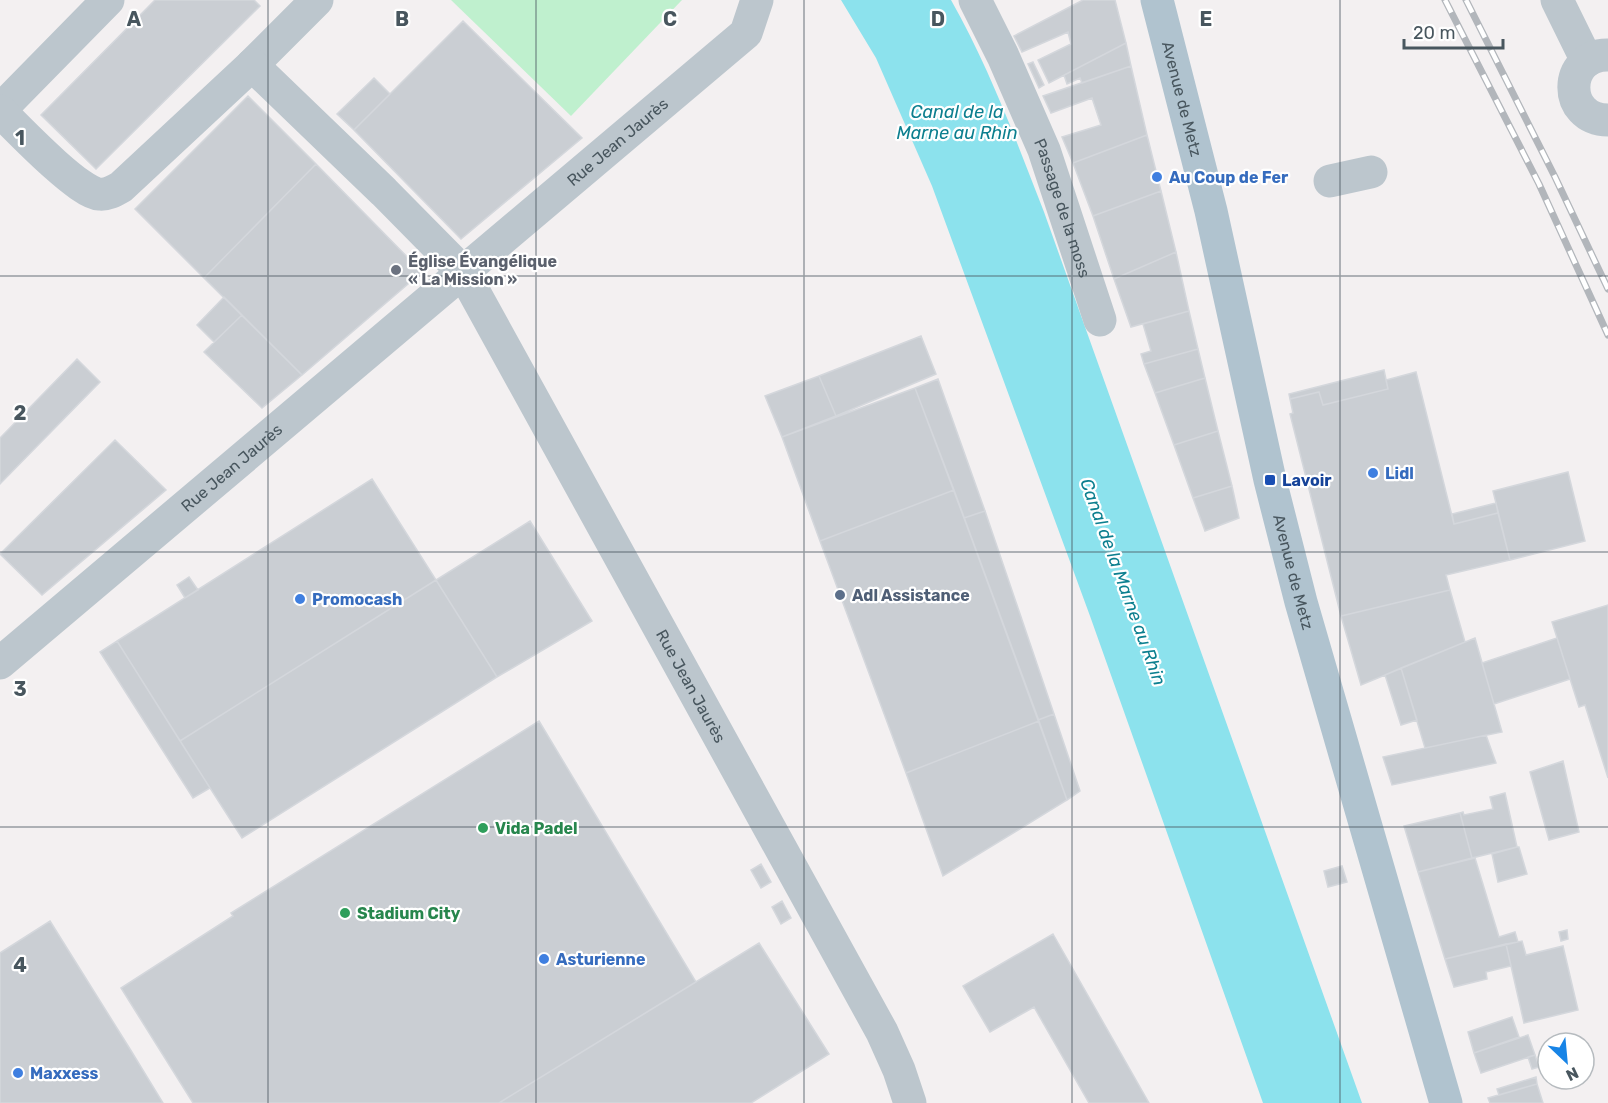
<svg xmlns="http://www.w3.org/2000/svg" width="1608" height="1103" font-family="Rubik,sans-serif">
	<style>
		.green { fill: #bff0ce }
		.water { fill: #8ce2ed }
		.building { fill: #caced3; stroke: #d4d7dc; stroke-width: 1.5 }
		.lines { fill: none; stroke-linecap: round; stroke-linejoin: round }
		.minor { stroke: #bcc6cd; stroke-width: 33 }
		.major { stroke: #b0c3cf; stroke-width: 33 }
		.rail-casing { stroke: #b2b6bb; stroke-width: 7 }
		.rail { stroke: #fff; stroke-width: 4.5; stroke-dasharray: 14; stroke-linecap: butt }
		.grid { fill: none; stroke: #48565e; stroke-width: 1.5; stroke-opacity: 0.55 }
		.shop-dot { fill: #3f7fe0; stroke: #fff; stroke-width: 2 }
		.worship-dot { fill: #6b7280; stroke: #fff; stroke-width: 2 }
		.transit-dot { fill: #1a4fb4; stroke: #fff; stroke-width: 2 }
		.service-dot { fill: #5c6f8a; stroke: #fff; stroke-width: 2 }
		.leisure-dot { fill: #2e9e5b; stroke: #fff; stroke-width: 2 }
		.labels { text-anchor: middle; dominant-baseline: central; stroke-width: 4.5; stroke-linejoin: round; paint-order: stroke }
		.street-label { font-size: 16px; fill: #48565e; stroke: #fff }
		.shop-label { font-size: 16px; font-weight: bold; fill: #366cbe; stroke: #fff; text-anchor: start }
		.worship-label { font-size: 16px; font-weight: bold; fill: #5b616d; stroke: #fff; text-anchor: start }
		.transit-label { font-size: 16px; font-weight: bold; fill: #164399; stroke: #fff; text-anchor: start }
		.service-label { font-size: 16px; font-weight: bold; fill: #4e5e75; stroke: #fff; text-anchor: start }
		.leisure-label { font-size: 16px; font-weight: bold; fill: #27864d; stroke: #fff; text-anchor: start }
		.water-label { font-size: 18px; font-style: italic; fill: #0c7f8f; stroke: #fff }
		.grid-label { font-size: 20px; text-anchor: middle; font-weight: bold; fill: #48565e; stroke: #fff; stroke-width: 4.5; stroke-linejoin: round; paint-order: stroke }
	</style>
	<rect width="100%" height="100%" fill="#f3f0f1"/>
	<!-- green -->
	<path class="green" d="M451 0H682L571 116Z"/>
	<!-- water -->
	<path class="water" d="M841 0H951C989 67 1016 140 1044 212L1362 1103H1263L1090 616 932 186 876 58Z"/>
	<!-- building -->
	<path class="building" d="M155 0H254L260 6 96 169 41 115Z
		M1083 0H1115L1126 43 1049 83 1038 60 1071 44 1068 32 1022 52 1014 36Z
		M463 21 582 138 461 239 354 130Z
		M1126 43 1131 66 1082 83 1080 78 1067 84 1064 75Z
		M1033 62 1044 85 1039 88 1028 64Z
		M1131 66 1147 135 1073 163 1062 137 1101 125 1092 98 1051 113 1043 96Z
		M374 78 390 94 354 130 337 114Z
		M248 96 316 164 204 278 135 209Z
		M1147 135 1161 191 1093 216 1073 163Z
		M316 164 422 272 302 375 204 278Z
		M1161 191 1176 252 1114 279 1093 216Z
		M1176 252 1189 311 1131 327 1114 279Z
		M224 297 242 315 214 342 197 325Z
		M1189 311 1198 349 1144 364 1141 354 1151 351 1143 324Z
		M242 315 302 375 262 408 204 352Z
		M921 336 936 374 836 416 819 376Z
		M1198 349 1205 378 1155 393 1144 364Z
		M77 359 100 382 0 484V438Z
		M1384 370 1388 389 1323 405 1319 392 1290 399 1289 394Z
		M1416 372 1454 524 1498 513 1510 560 1446 575 1450 590 1341 616 1290 414 1293 413 1290 399 1319 392 1323 405 1388 389 1386 380Z
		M819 376 836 416 782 437 765 396Z
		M1205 378 1218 431 1174 445 1155 393Z
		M938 379 985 511 964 518 915 388Z
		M915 388 954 490 820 541 782 437Z
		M1218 431 1232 486 1193 498 1174 445Z
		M115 440 166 490 42 595 0 554Z
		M1568 472 1585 541 1510 560 1493 491Z
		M372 479 436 580 180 741 117 641Z
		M1232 486 1239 518 1205 531 1193 498Z
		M954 490 1039 721 906 773 820 541Z
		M1496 503 1498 513 1454 524 1452 514Z
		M985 511 1054 714 1038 720 964 518Z
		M530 521 592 621 497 677 436 580Z
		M189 577 198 590 185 598 177 585Z
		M436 580 497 677 242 838 180 741Z
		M1450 590 1465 642 1361 685 1341 616Z
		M1608 605V778L1585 705 1579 707 1552 622Z
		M1475 638 1502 732 1425 748 1401 668Z
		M1557 638 1570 679 1494 704 1482 663Z
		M117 641 210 788 193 798 100 652Z
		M1401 668 1417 720 1401 725 1385 675Z
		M1054 714 1080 791 1067 800 1038 720Z
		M539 721 696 982 499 1103H193L121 988 233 916 231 913Z
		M1039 721 1067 800 943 876 906 773Z
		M1486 735 1496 763 1392 785 1383 757Z
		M1563 761 1579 832 1549 840 1530 772Z
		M1505 793 1517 847 1472 858 1460 813 1463 812 1464 815 1493 809 1490 797Z
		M1460 813 1472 858 1418 872 1404 826Z
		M1517 847H1519L1527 874 1498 882 1492 854Z
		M1475 858 1499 937 1515 932 1518 942 1445 959 1418 872Z
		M761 864 771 882 761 888 751 870Z
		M1342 866 1347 882 1328 887 1324 871Z
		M782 901 791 918 781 924 772 907Z
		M50 921 130 1049 163 1103H0V953Z
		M1567 930 1568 939 1561 941 1559 932Z
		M1053 934 1149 1103H1089L1034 1007 990 1032 963 986Z
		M1522 941 1526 955 1563 946 1578 1010 1524 1023 1506 944Z
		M759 943 829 1054 751 1103H499Z
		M1506 944 1511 966 1486 972 1487 979 1454 987 1445 959Z
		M1512 1017 1519 1037 1474 1053 1468 1032Z
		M1528 1035 1535 1055 1481 1073 1474 1053Z
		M1535 1055 1539 1067 1532 1069 1528 1057Z
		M1536 1077 1537 1084 1499 1095 1497 1089Z
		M1537 1084 1543 1103H1490L1488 1098Z"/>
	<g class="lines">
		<!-- minor -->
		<g class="minor">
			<path id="s1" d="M975 0 1003 56 1044 150 1100 320"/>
			<path d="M1557 0 1587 61"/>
			<path d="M1608 55C1563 54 1562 120 1608 120"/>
			<path d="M252 65 317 0"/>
			<path d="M0 110 108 0"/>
			<path id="s2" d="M0 111C17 128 79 193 99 194 107 195 114 191 121 187L252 65 384 192 463 272 882 1032 899 1070 910 1103"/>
			<path d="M1330 181 1371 172"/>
			<path id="s3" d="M0 663 746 33 757 0"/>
		</g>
		<!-- major -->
		<path class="major" id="s4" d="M1157 0 1211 211 1270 480 1301 602 1446 1103"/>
		<defs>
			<path id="rail" d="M1445 0 1539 184 1608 335
				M1466 0 1555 177 1608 289"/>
		</defs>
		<!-- rail casing -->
		<use href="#rail" class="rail-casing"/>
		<!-- rail -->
		<use href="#rail" class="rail"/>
	</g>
	<!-- grid -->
	<path class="grid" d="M268 0V1103M536 0V1103M804 0V1103M1072 0V1103M1340 0V1103M0 276H1608M0 552H1608M0 827H1608"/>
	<!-- markers -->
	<g class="shop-dot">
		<circle cx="1157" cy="177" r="6"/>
		<circle cx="1373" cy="473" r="6"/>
		<circle cx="300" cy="599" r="6"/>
		<circle cx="544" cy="959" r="6"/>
		<circle cx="18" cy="1073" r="6"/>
	</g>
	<circle class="worship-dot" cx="396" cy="270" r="6"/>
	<rect class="transit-dot" x="1264" y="474" width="12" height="12" rx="3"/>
	<circle class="service-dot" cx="840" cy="595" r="6"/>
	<g class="leisure-dot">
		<circle cx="483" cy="828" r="6"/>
		<circle cx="345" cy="913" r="6"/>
	</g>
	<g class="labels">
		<!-- street labels -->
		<g class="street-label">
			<text stroke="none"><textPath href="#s4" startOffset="102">Avenue de Metz</textPath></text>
			<text stroke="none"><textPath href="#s3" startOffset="808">Rue Jean Jaurès</textPath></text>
			<text stroke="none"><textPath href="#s1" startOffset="226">Passage de la moss</textPath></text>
			<text stroke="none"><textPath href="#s3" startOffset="303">Rue Jean Jaurès</textPath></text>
			<text stroke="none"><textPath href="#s4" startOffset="588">Avenue de Metz</textPath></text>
			<text stroke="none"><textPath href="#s2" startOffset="1101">Rue Jean Jaurès</textPath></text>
		</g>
		<!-- shop labels -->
		<g class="shop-label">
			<text x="1169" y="177">Au Coup de Fer</text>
			<text x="1385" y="473">Lidl</text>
			<text x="312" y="599">Promocash</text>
			<text x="556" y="959">Asturienne</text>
			<text x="30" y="1073">Maxxess</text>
		</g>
		<!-- worship labels -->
		<g class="worship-label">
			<text x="408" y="261">Église Évangélique<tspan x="408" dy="18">« La Mission »</tspan></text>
		</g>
		<!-- transit labels -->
		<g class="transit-label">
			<text x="1282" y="480">Lavoir</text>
		</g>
		<!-- service labels -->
		<g class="service-label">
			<text x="852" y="595">Adl Assistance</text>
		</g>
		<!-- leisure labels -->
		<g class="leisure-label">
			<text x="495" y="828">Vida Padel</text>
			<text x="357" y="913">Stadium City</text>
		</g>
		<!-- water labels -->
		<g class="water-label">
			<text x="957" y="112">Canal de la<tspan x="957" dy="21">Marne au Rhin</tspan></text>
			<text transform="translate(1123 582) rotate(70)">Canal de la Marne au Rhin</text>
		</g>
	</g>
	<g class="grid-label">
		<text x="134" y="26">A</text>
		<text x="402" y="26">B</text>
		<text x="670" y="26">C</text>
		<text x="938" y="26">D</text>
		<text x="1206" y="26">E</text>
		<text x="20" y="145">1</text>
		<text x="20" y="420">2</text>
		<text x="20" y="696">3</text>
		<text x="20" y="972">4</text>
	</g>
	<!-- north arrow -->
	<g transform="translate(1566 1061) rotate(154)"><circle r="28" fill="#ffffff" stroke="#b6bbbf" stroke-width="1.5"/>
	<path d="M0-4.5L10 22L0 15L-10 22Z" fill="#1884e6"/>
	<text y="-9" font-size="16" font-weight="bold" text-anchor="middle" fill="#48565e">N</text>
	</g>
	<!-- scale -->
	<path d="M1404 39v9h99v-9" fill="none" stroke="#48565e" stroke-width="3"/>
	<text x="1413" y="39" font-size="18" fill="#48565e" stroke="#ffffff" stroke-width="4.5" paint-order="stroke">20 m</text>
</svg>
